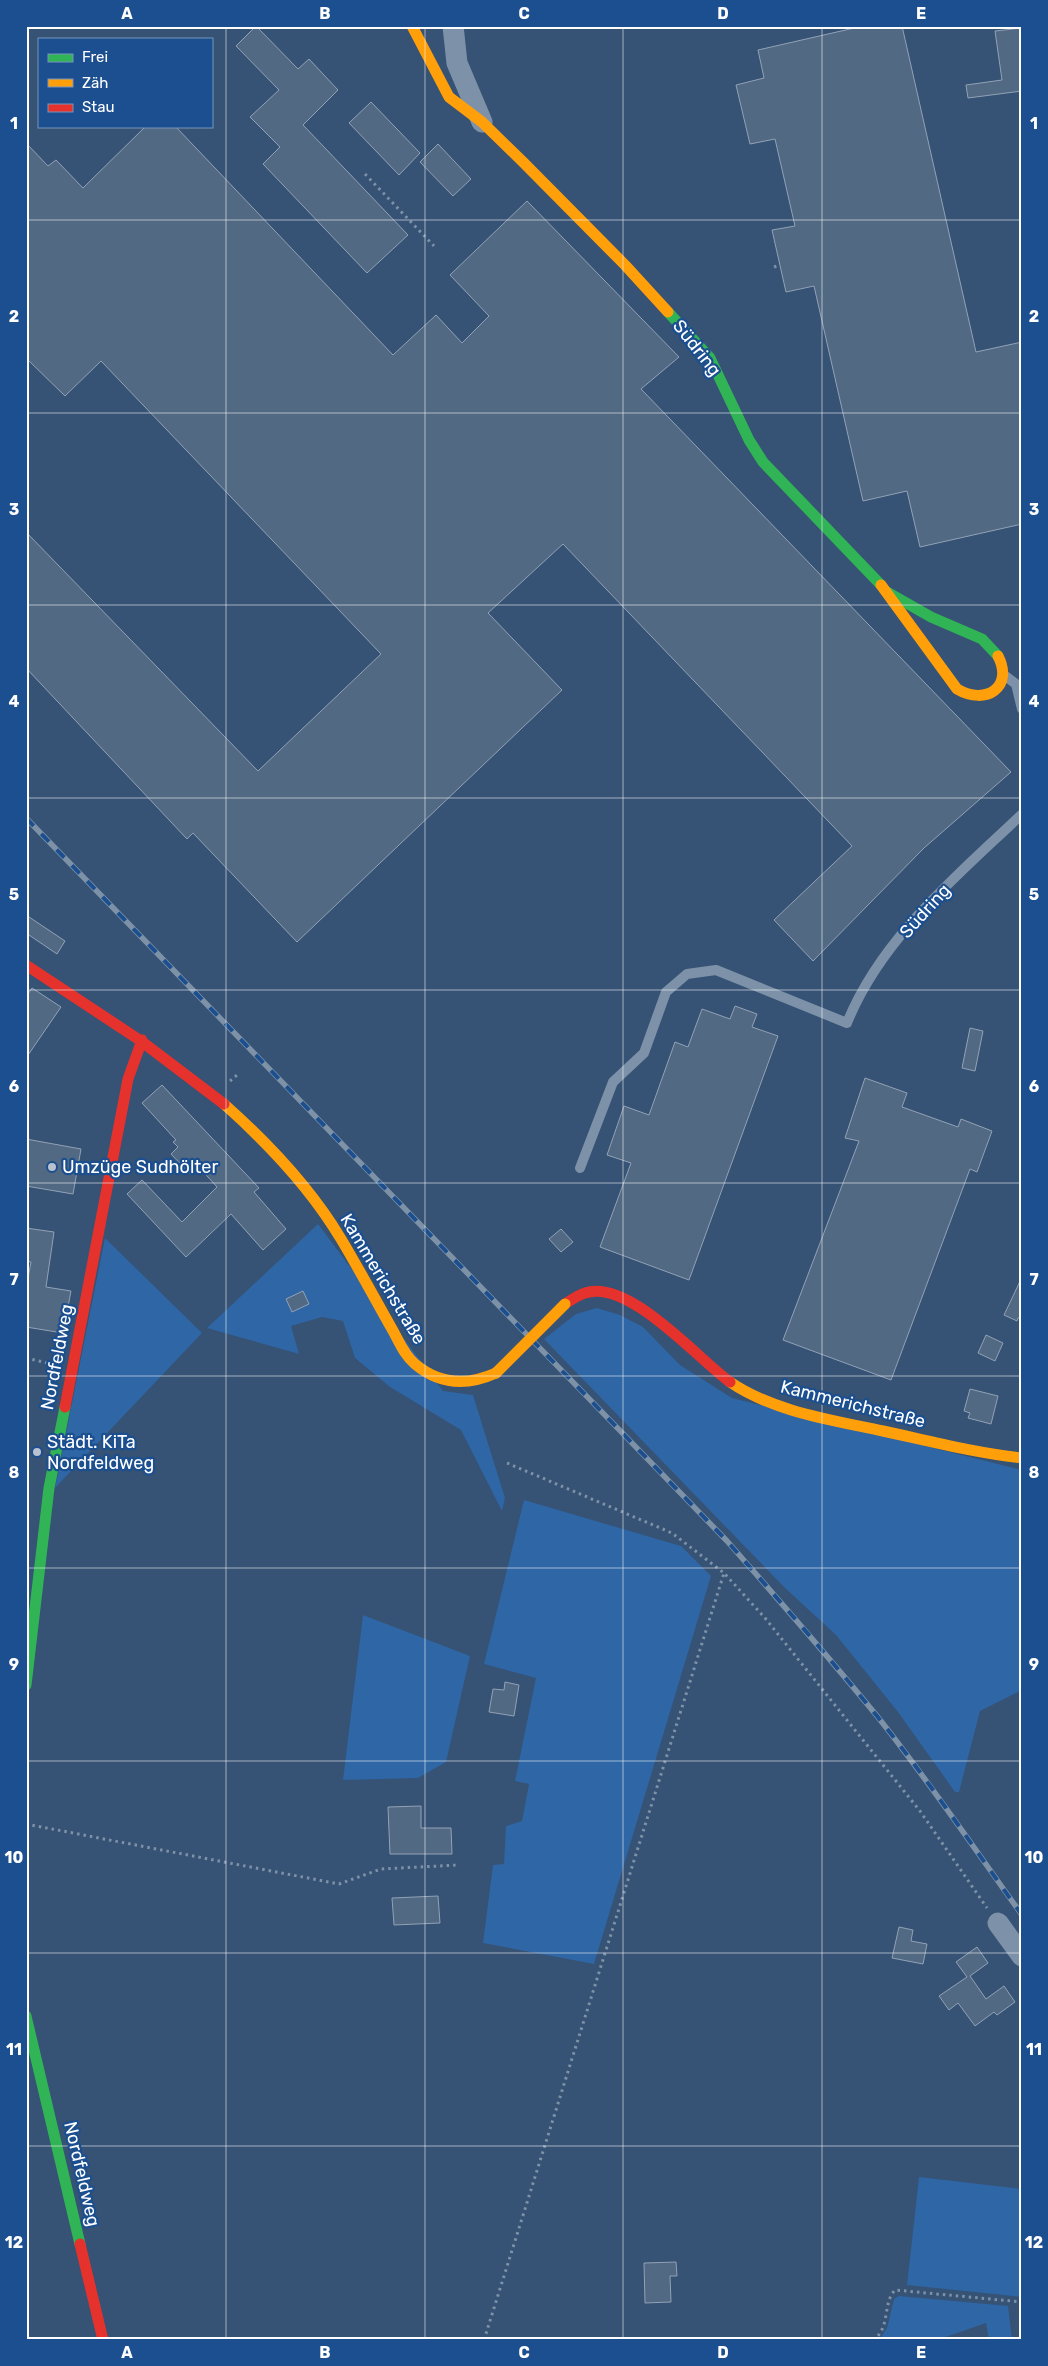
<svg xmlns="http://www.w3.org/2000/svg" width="1048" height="2366" font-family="Rubik,sans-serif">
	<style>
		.green { fill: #2f66a5 }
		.building { fill: #526984; stroke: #92a2b6 }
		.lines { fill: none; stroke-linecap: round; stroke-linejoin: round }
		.path { stroke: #7d92a8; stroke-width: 3; stroke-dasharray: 2.5 4; stroke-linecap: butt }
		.lane { stroke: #7d92a8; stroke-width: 10 }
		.street { stroke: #7d92a8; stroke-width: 21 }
		.fast { stroke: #30b455; stroke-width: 11 }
		.slow { stroke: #ff9f0a; stroke-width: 11 }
		.jam { stroke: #e5322d; stroke-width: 11 }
		.rail-casing { stroke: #7e92a7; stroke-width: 5.5 }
		.rail { stroke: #1b4f8f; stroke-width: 4; stroke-dasharray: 11; stroke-linecap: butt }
		.slow-bridge { stroke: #ff9f0a; stroke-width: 11 }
		.grid { fill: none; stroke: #fff; stroke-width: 1; stroke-opacity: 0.55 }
		.poi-dot { fill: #b9c2ce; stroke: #1b4f8f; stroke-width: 2 }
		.labels { text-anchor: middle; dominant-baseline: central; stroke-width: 4.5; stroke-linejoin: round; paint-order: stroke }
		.street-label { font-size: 18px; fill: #fff; stroke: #1b4f8f }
		.poi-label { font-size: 18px; fill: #fff; stroke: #1b4f8f; text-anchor: start }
		.neatline { fill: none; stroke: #fff; stroke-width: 2 }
		.grid-label { font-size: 16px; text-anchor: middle; font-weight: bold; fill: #fff }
	</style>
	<rect width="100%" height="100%" fill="#365274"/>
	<!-- green -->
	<path class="green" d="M318 1224 443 1391 473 1395 505 1498 502 1511 461 1430 390 1387 355 1358 343 1321 322 1317 291 1326 299 1354 207 1328Z
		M105 1238 202 1333 55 1488Z
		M597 1308 620 1315 643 1327 680 1365 732 1398 1022 1470V1690L980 1711 959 1792H955L898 1712 836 1635 784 1587 544 1339 576 1314Z
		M524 1500 681 1546 711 1576 594 1964 483 1943 493 1865 504 1864 506 1826 522 1821 529 1784 515 1781 536 1678 484 1664Z
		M363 1615 470 1656 446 1762 418 1778 343 1780Z
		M919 2177 1022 2189V2297L907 2285Z
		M899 2296 1008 2306 1012 2340H989L986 2323 937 2340H879L887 2328 894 2299Z"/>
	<!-- building -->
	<path class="building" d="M256 26 298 69 309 59 338 90 303 125 408 235 367 273 263 164 280 147 250 117 279 90 236 46Z
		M863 26H902L976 352 1022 342V524L920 547 907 491 863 501 814 286 786 292 772 230 795 226 775 139 750 144 736 85 764 78 758 50Z
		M1022 28V91L968 98 966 85 1002 80 995 31Z
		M371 102 420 153 399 175 349 123Z
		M146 126H175L393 355 436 315 462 343 489 316 450 275 527 201 679 357 641 389 1011 772 924 848 813 961 774 920 852 846 563 544 488 613 562 690 297 942 193 833 187 839 26 668V532L258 771 381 654 101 361 65 396 26 358V143L48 166 56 160 83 188Z
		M438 144 471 179 453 196 420 162Z
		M26 915 65 941 57 954 26 933Z
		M32 988 61 1007 26 1058V997Z
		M735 1006 757 1014 752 1027 778 1036 689 1280 600 1247 631 1163 607 1155 624 1106 649 1115 675 1042 688 1047 702 1009 730 1019Z
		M970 1028 983 1031 975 1071 962 1068Z
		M865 1078 907 1093 902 1107 958 1127 961 1119 992 1131 977 1172 970 1169 891 1380 783 1340 859 1141 845 1138Z
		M162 1085 259 1188 254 1192 286 1229 263 1250 231 1214 186 1257 127 1194 142 1180 182 1222 217 1187 199 1167 191 1175 171 1154 178 1147 173 1142 176 1140 142 1103Z
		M26 1139 81 1149 73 1194 26 1186Z
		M26 1228 54 1232 46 1287 71 1291 63 1333 26 1327V1289L31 1262 26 1261Z
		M561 1229 573 1242 561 1252 549 1239Z
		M1022 1277V1318H1018L1017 1321 1004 1315Z
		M303 1291 309 1304 292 1312 286 1299Z
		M986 1335 1003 1343 995 1361 978 1353Z
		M970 1389 998 1396 991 1424 968 1418 970 1413 964 1411Z
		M505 1682 519 1685 514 1716 489 1712 493 1689 504 1690Z
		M421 1806V1828H451L452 1854H390L388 1807Z
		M438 1896 440 1923 394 1925 392 1898Z
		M899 1927 913 1930 911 1941 927 1944 923 1964 892 1958Z
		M977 1947 988 1963 970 1976 986 1999 1004 1986 1015 2002 997 2015 994 2012 975 2026 958 2003 949 2010 939 1996 967 1977 956 1962Z
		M676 2262 677 2276H670L671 2302 645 2303 644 2263Z"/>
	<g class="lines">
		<!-- path -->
		<path class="path" d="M365 174 434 246
			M774 267 780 265
			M230 1081 237 1075
			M26 1358 52 1364
			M507 1463 672 1533 724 1573 765 1618 920 1811 987 1908
			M26 1824 339 1884 381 1869 458 1865
			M484 2340 724 1573
			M764 2340H813
			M873 2340C891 2328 882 2304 895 2290L1022 2302"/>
		<!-- lane -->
		<path class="lane" d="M1004 675 1016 684 1022 709
			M580 1168 613 1082 644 1053 666 992 687 974 716 970 847 1023C881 938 957 876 1022 814"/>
		<!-- street -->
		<path class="street" d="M453 26 457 63 482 122
			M998 1923 1022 1956"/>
		<!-- fast -->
		<path class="fast" d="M668 312 710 358 749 440 763 462 881 585
			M887 592 931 617 982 639 998 656
			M26 1685 49 1488 65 1407
			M26 2016 80 2244"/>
		<!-- slow -->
		<path class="slow" d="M412 26 449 97 482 122 523 162 625 265 668 312
			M881 585 957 689C986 706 1014 687 998 656
			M224 1104C269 1144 310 1187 341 1239 359 1269 375 1299 392 1329 399 1341 404 1355 415 1364 440 1385 467 1386 496 1373
			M730 1382C774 1412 832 1420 883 1431 929 1441 975 1453 1022 1458"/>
		<!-- jam -->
		<path class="jam" d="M26 965 141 1041 224 1104
			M565 1304C571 1300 578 1295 585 1293 628 1278 697 1358 730 1382
			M65 1407 128 1079 142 1040
			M80 2244 103 2340"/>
		<defs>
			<path id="rail" d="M26 818 727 1541C778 1599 828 1656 877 1716 928 1780 974 1848 1022 1915"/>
		</defs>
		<!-- rail casing -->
		<use href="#rail" class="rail-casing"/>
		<!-- rail -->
		<use href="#rail" class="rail"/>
		<!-- slow-bridge -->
		<path class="slow-bridge" d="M496 1373 565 1304"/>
	</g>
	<!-- grid -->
	<path class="grid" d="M226 26V2340M425 26V2340M623 26V2340M822 26V2340M26 220H1022M26 413H1022M26 605H1022M26 798H1022M26 990H1022M26 1183H1022M26 1376H1022M26 1568H1022M26 1761H1022M26 1953H1022M26 2146H1022"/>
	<!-- markers -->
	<g class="poi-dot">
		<circle cx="52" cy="1167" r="5"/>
		<circle cx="37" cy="1452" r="5"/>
	</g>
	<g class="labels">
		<!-- street labels -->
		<g class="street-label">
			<text transform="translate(697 348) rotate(52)">Südring</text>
			<text transform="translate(925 911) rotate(-48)">Südring</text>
			<text transform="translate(383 1279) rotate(59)">Kammerichstraße</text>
			<text transform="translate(57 1357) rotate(-79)">Nordfeldweg</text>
			<text transform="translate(853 1404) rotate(14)">Kammerichstraße</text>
			<text transform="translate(82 2174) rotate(77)">Nordfeldweg</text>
		</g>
		<!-- poi labels -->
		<g class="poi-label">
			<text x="62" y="1167">Umzüge Sudhölter</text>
			<text x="47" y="1442">Städt. KiTa<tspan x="47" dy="21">Nordfeldweg</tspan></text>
		</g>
	</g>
	<!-- border -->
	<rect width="1048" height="2366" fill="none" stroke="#1b4f8f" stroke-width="55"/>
	<!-- legend -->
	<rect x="38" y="38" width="175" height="90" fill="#1b4f8f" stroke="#7695bc"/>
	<rect x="48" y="54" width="25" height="8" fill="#30b455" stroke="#7695bc"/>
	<text x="82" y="62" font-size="15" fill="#ffffff">Frei</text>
	<rect x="48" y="79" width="25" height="8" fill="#ff9f0a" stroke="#7695bc"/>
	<text x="82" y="88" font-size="15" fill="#ffffff">Zäh</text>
	<rect x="48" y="104" width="25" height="8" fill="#e5322d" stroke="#7695bc"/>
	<text x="82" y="112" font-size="15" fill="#ffffff">Stau</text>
	<rect x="28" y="28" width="992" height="2310" class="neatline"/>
	<g class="grid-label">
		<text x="127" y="19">A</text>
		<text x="325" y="19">B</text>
		<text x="524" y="19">C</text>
		<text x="723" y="19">D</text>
		<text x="921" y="19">E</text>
		<text x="14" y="129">1</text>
		<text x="1034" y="129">1</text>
		<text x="14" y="322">2</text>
		<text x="1034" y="322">2</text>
		<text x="14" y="515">3</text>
		<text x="1034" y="515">3</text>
		<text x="14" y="707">4</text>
		<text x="1034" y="707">4</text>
		<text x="14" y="900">5</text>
		<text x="1034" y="900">5</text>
		<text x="14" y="1092">6</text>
		<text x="1034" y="1092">6</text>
		<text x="14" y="1285">7</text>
		<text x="1034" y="1285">7</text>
		<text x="14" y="1478">8</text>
		<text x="1034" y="1478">8</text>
		<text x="14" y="1670">9</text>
		<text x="1034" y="1670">9</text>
		<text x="14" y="1863">10</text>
		<text x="1034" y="1863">10</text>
		<text x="14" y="2055">11</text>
		<text x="1034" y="2055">11</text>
		<text x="14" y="2248">12</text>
		<text x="1034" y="2248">12</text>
		<text x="127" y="2358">A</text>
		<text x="325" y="2358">B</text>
		<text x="524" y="2358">C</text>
		<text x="723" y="2358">D</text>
		<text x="921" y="2358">E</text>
	</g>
</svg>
